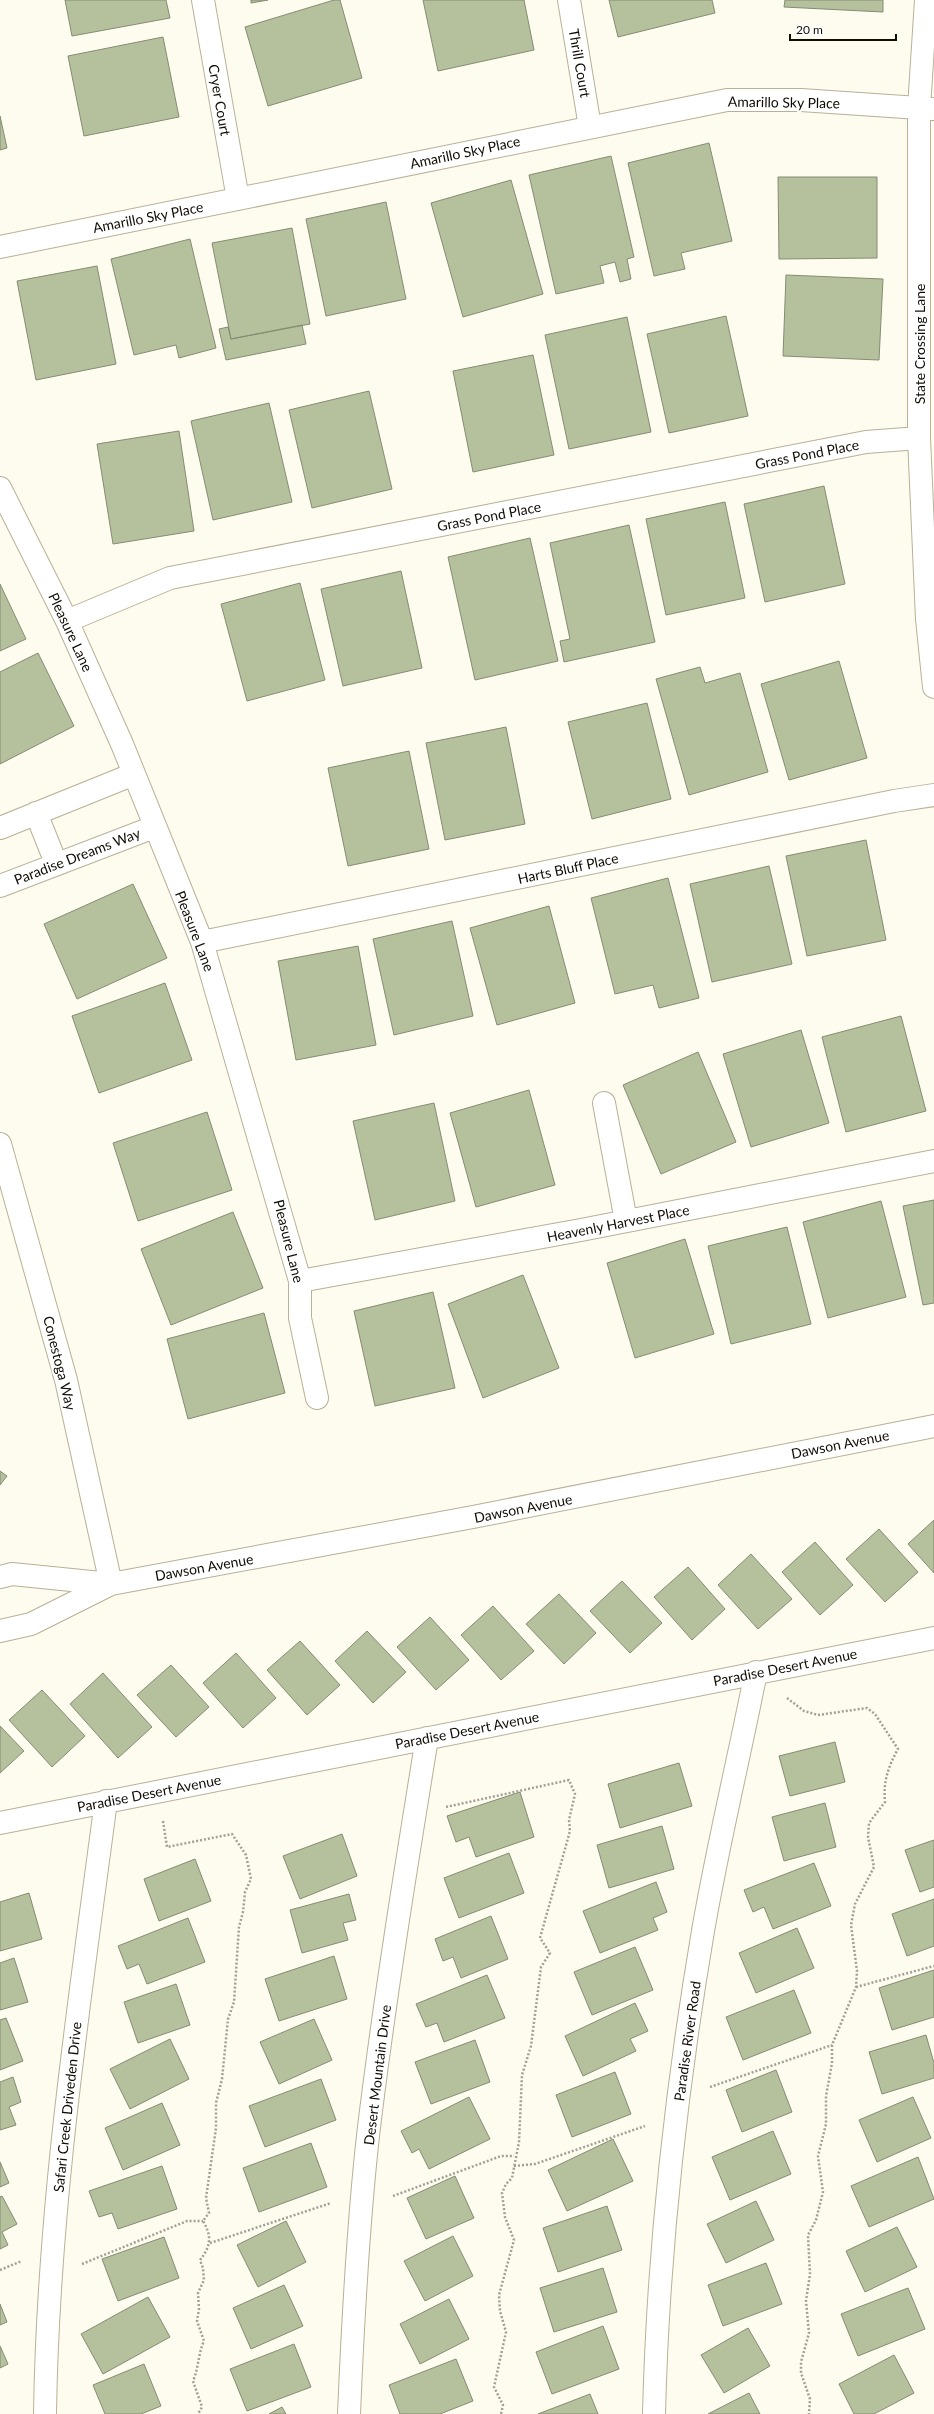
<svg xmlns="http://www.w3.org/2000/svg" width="934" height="2414" font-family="Lato,sans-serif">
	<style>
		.building { fill: #b5c19c; stroke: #848c73 }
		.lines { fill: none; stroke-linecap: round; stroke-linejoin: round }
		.minor-casing { stroke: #b9b095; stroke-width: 24 }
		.path { stroke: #a29f95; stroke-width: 2.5; stroke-dasharray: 2 2; stroke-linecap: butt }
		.minor { stroke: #fff; stroke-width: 22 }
		.labels { text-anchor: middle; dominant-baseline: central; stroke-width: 4; stroke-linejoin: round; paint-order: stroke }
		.street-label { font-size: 14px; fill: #100c04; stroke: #fff }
	</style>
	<rect width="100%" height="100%" fill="#fefbef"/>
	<!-- building -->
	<path class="building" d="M65 0H166L170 18 72 36Z
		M251 0H268L251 3Z
		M334 0H340L362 78 268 106 245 27Z
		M423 0H524L534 50 438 71Z
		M609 0H712L715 13 618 37Z
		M785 0H883V12L784 7Z
		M163 37 179 117 84 136 68 56Z
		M0 116 7 148 0 150Z
		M709 143 732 241 681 253 685 269 654 276 628 163Z
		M611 156 634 257 627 259 631 279 620 282 615 262 600 266 604 283 556 294 529 175Z
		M778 177H877V258L779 259Z
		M511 180 543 294 463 317 431 203Z
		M386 202 406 299 326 316 306 219Z
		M292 228 310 324 231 339 212 243Z
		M190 239 216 348 179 358 176 345 134 355 111 259Z
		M97 266 116 364 36 380 17 281Z
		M786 275 883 279 879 360 783 356Z
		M726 316 748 416 669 433 647 334Z
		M627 317 651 432 569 449 545 335Z
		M302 325 306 344 226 360 219 329 228 327 231 339Z
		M533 355 554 455 473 472 453 371Z
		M369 391 392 489 312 508 289 410Z
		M269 403 292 502 213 520 191 421Z
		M179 431 194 531 113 544 97 444Z
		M824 486 845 584 765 602 744 504Z
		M725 502 745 598 666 615 646 519Z
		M629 525 655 642 564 662 560 641 570 639 550 543Z
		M530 538 558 661 475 680 448 557Z
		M401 571 422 668 343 686 321 589Z
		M300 583 325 680 247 701 221 604Z
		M0 584 26 639 0 651Z
		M38 653 74 726 0 764V672Z
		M839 661 867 758 789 780 761 684Z
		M700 667 705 683 740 673 768 772 689 795 656 679Z
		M647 703 671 799 592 819 568 722Z
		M506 727 525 824 445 840 426 743Z
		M409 751 429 849 348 866 328 768Z
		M866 840 886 940 807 956 786 856Z
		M769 866 792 964 712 982 690 884Z
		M668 878 699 998 659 1008 653 985 615 994 591 898Z
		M133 884 167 958 77 999 44 924Z
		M549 906 575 1003 497 1025 470 928Z
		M452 921 473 1016 394 1035 373 939Z
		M358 946 376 1045 296 1060 278 961Z
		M165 983 192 1060 99 1093 72 1016Z
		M901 1016 926 1111 846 1132 822 1037Z
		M801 1030 829 1123 751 1147 723 1054Z
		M698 1052 736 1142 661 1174 623 1085Z
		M529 1090 555 1185 476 1207 450 1113Z
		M434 1103 455 1201 375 1220 353 1121Z
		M207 1112 232 1190 138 1221 113 1143Z
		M934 1200V1303L923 1305 903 1206Z
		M881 1201 906 1297 828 1318 803 1222Z
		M233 1212 263 1288 171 1325 141 1249Z
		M787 1227 811 1324 731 1344 708 1246Z
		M685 1239 714 1334 635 1358 607 1263Z
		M523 1275 559 1368 483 1398 448 1304Z
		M433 1292 455 1388 375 1406 354 1311Z
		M264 1313 285 1393 188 1419 167 1339Z
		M0 1471 7 1476 0 1485Z
		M934 1520V1573L908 1544Z
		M879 1529 918 1572 885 1602 846 1559Z
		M815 1542 853 1585 820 1615 782 1572Z
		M751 1554 792 1599 758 1629 718 1585Z
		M688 1567 725 1609 692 1640 654 1597Z
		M622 1581 662 1623 630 1653 590 1611Z
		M559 1594 596 1633 564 1664 526 1624Z
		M493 1606 534 1651 501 1680 461 1635Z
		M430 1617 469 1660 436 1690 397 1647Z
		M367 1631 406 1672 373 1703 335 1661Z
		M300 1641 340 1685 307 1715 267 1670Z
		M236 1653 276 1698 243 1728 203 1683Z
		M171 1665 209 1707 176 1737 137 1695Z
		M103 1673 152 1727 118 1758 70 1704Z
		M42 1690 85 1736 52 1767 9 1720Z
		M0 1726 24 1751 0 1773Z
		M835 1742 845 1782 790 1796 779 1756Z
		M679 1763 692 1806 620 1828 608 1784Z
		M520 1792 534 1837 476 1857 469 1837 456 1842 447 1816Z
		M825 1803 836 1847 784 1861 772 1817Z
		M662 1826 674 1869 609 1888 597 1845Z
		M342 1834 357 1876 300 1899 283 1856Z
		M934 1840V1887L920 1892 905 1850Z
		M509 1853 524 1893 459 1918 444 1878Z
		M195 1859 211 1901 159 1921 144 1879Z
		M814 1863 831 1906 773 1929 764 1907 753 1912 744 1890Z
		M656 1882 667 1912 653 1918 658 1930 600 1953 583 1911Z
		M29 1893 42 1939 0 1951V1902Z
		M349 1894 356 1920 343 1923 348 1940 302 1953 290 1910Z
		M934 1899V1946L907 1956 892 1914Z
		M491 1916 508 1959 461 1978 453 1957 443 1961 435 1939Z
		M188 1918 205 1962 147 1984 139 1964 127 1969 118 1946Z
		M797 1928 814 1968 756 1993 739 1953Z
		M635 1947 653 1990 592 2015 574 1972Z
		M334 1956 347 1999 279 2021 265 1979Z
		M14 1958 28 2002 0 2010V1963Z
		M934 1970V2017L892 2030 879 1988Z
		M487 1975 505 2018 444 2042 437 2023 426 2027 416 2004Z
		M176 1984 190 2025 138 2043 124 2002Z
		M794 1990 811 2033 743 2060 726 2017Z
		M635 2003 648 2031 630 2039 636 2051 583 2076 565 2036Z
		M6 2018 23 2061 0 2070V2020Z
		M314 2019 332 2060 279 2084 260 2042Z
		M926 2035 934 2063V2078L882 2094 869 2052Z
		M170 2039 189 2079 130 2109 110 2069Z
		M475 2040 490 2082 431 2104 415 2062Z
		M776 2070 792 2112 742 2132 726 2090Z
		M615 2072 631 2114 572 2137 556 2095Z
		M13 2077 21 2102 9 2107 16 2125 0 2130V2082Z
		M321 2079 336 2120 265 2147 249 2106Z
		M469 2097 490 2139 429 2169 419 2149 412 2153 401 2131Z
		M913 2097 931 2138 877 2162 859 2120Z
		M162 2103 180 2145 123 2170 105 2128Z
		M773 2131 791 2174 730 2200 712 2157Z
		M613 2139 633 2181 567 2211 548 2170Z
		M311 2143 327 2187 259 2212 243 2168Z
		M918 2157 934 2199 869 2227 851 2186Z
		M0 2162 9 2183 0 2187Z
		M162 2166 177 2209 118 2229 112 2213 99 2217 89 2191Z
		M455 2176 474 2218 426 2239 407 2198Z
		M2 2196 17 2224 2 2232 8 2245 0 2249V2197Z
		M756 2201 774 2240 726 2263 707 2224Z
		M607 2206 622 2250 558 2272 543 2228Z
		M286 2221 306 2262 258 2287 237 2245Z
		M897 2227 917 2267 865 2292 846 2251Z
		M453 2236 473 2276 425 2301 404 2261Z
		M164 2237 179 2278 118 2301 102 2259Z
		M766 2263 782 2304 723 2326 708 2285Z
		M603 2268 617 2312 554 2332 540 2288Z
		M284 2285 303 2326 251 2349 233 2308Z
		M908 2288 925 2329 858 2356 841 2314Z
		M148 2297 170 2337 103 2374 81 2334Z
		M449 2299 469 2339 420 2364 400 2324Z
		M0 2304 7 2322 0 2325Z
		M603 2326 619 2369 552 2394 536 2352Z
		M748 2328 770 2366 724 2393 701 2355Z
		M294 2344 311 2387 247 2411 230 2369Z
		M0 2346 8 2364 0 2368Z
		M894 2355 914 2393 874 2414H854L839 2384Z
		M456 2359 473 2401 440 2414H400L389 2385Z
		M144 2364 161 2406 141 2414H105L93 2385Z
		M749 2393 760 2414H708Z
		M590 2394 598 2414H538Z
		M282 2407 286 2414H269Z"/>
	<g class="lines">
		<defs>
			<path id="minor" d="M203 0 238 199
				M569 0 590 127
				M926 0 919 108V438L927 619 934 687
				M0 247 727 100H801L934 109
				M0 488 67 621 122 744 202 942 300 1281V1318L317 1398
				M67 621 170 578 866 442 919 438
				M36 813 56 863
				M0 828 134 774
				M0 886 154 827
				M202 942 894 801 934 795
				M604 1103 626 1221
				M0 1144 66 1380 111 1584
				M300 1281 581 1230 934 1161
				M0 1577 12 1574 111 1584 473 1517 934 1426
				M0 1631 31 1624 111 1584
				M0 1823 934 1638
				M45 2414C48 2207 79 2005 106 1801
				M349 2414C353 2318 358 2222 369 2127 385 1997 406 1867 427 1738
				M654 2414C658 2252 676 2090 703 1931 718 1844 739 1758 756 1672"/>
		</defs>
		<!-- minor casing -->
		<use href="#minor" class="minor-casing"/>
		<!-- path -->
		<path class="path" d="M787 1698 804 1711 818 1715 867 1708 875 1714 898 1749C888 1767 883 1782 885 1802L869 1823 868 1837 874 1867 855 1904 851 1925 857 1971 856 1987 832 2045V2063L826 2096V2124L818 2156 823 2192 816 2220 808 2235 810 2274 806 2301 809 2333 801 2362V2373L810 2399 809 2414
			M446 1807 569 1780 575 1794 569 1820 570 1831 540 1938 550 1953 541 1967 531 2046 522 2075 519 2142 512 2178 506 2184 502 2193 505 2217 514 2240 499 2295 500 2311 506 2332 494 2387 503 2405 501 2414
			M163 1821 167 1847 232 1834 246 1855 251 1879 245 1892 243 1912 239 1927 234 2002 228 2019 222 2079 216 2103V2128L206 2198 209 2213 203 2221C212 2236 211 2246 200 2260L203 2268 204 2280 198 2293 199 2309 197 2321 204 2341C198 2354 199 2367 193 2381L202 2407 198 2414
			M856 1987 934 1966
			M710 2087 832 2045
			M514 2166 535 2164 645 2126
			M393 2196 501 2156H514
			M210 2243 331 2203
			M82 2264 187 2221H203
			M0 2270 22 2261"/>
		<!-- minor -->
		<use href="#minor" class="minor"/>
	</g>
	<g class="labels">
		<!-- street labels -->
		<g class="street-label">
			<text transform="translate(580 63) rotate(80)">Thrill Court</text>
			<text transform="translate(220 100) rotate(80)">Cryer Court</text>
			<text transform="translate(784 102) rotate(1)">Amarillo Sky Place</text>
			<text transform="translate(465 152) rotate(-12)">Amarillo Sky Place</text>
			<text transform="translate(148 217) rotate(-11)">Amarillo Sky Place</text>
			<text transform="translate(919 344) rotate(-90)">State Crossing Lane</text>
			<text transform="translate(807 454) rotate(-11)">Grass Pond Place</text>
			<text transform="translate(489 516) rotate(-11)">Grass Pond Place</text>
			<text transform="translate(71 632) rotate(65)">Pleasure Lane</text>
			<text transform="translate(77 856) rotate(-21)">Paradise Dreams Way</text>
			<text transform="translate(568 868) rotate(-12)">Harts Bluff Place</text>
			<text transform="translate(195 931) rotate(69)">Pleasure Lane</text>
			<text transform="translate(618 1223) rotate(-11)">Heavenly Harvest Place</text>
			<text transform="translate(289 1241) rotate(76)">Pleasure Lane</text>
			<text transform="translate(60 1363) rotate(76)">Conestoga Way</text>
			<text transform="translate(840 1444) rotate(-11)">Dawson Avenue</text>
			<text transform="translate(523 1508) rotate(-11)">Dawson Avenue</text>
			<text transform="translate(204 1567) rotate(-10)">Dawson Avenue</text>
			<text transform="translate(785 1667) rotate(-11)">Paradise Desert Avenue</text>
			<text transform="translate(467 1730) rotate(-11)">Paradise Desert Avenue</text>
			<text transform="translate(149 1793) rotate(-11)">Paradise Desert Avenue</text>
			<text transform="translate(687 2041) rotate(-82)">Paradise River Road</text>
			<text transform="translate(377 2075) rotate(-83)">Desert Mountain Drive</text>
			<text transform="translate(67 2107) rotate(-84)">Safari Creek Driveden Drive</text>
		</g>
	</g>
	<!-- scale -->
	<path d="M790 34v6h106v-6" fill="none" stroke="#100c04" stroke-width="2"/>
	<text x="796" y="34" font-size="12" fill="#100c04" stroke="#ffffff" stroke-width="3" paint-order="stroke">20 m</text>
</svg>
